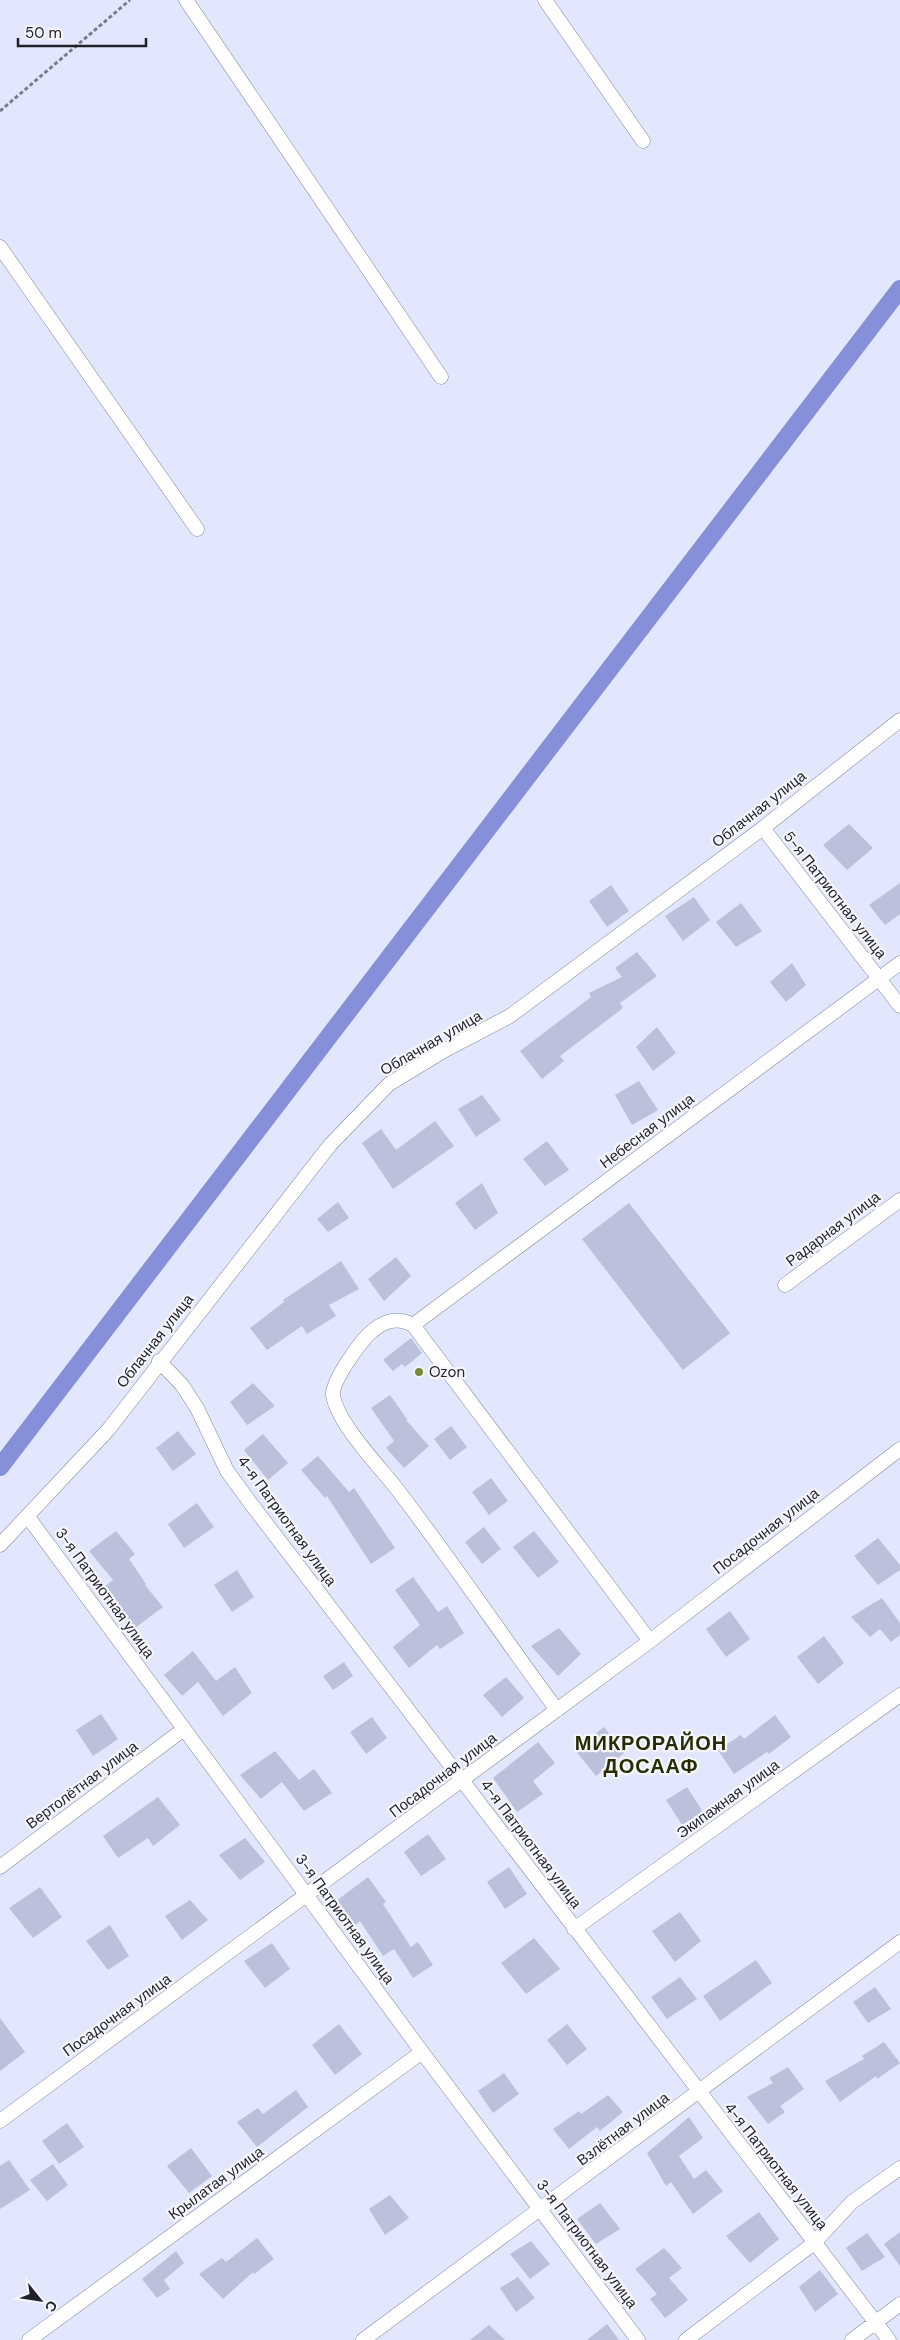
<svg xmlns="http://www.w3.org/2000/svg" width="900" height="2340" font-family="'DM Sans',sans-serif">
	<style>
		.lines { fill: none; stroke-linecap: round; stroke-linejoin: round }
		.canal { stroke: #868fd9; stroke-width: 18 }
		.building { fill: #bbc0db }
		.street-casing { stroke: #81859e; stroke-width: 15 }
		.path { stroke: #7b7d8d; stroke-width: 3; stroke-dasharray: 4 2.5; stroke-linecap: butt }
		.street { stroke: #fff; stroke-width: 14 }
		.poi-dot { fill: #798938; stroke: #f5f6fb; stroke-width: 2 }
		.labels { text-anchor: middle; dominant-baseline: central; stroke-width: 4.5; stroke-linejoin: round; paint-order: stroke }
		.street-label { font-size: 15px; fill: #1f202a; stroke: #f5f6fb }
		.poi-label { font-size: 15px; fill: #1f202a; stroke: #f5f6fb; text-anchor: start }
		.district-label { font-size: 20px; font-weight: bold; letter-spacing: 1px; fill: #262d05; stroke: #f5f6fb }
	</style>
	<rect width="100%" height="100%" fill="#e3e7fd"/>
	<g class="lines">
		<!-- canal -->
		<path class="canal" d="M0 1467 900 289"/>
	</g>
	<!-- building -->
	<path class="building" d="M849 824 873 848 847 870 823 845Z
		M900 883V914L885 925 869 905Z
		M611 885 629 911 607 927 589 901Z
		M694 897 710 920 683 941 665 916Z
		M741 903 762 931 736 947 716 922Z
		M637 952 657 976 620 1003 623 1008 560 1056 564 1061 542 1079 520 1051 591 997 589 993 622 977 615 968Z
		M792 963 806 985 786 1002 770 982Z
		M657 1027 676 1053 653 1071 636 1047Z
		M639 1081 658 1110 632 1125 615 1095Z
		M482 1095 501 1120 476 1137 458 1109Z
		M435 1121 454 1146 393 1189 362 1143 381 1129 396 1150Z
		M547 1141 569 1170 545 1186 523 1159Z
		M482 1183 498 1213 475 1230 455 1203Z
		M338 1202 349 1218 328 1232 317 1219Z
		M629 1203 730 1333 683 1370 582 1239Z
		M396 1257 411 1276 384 1301 368 1279Z
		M341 1261 359 1289 329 1305 336 1316 307 1334 302 1326 267 1350 250 1328 284 1302 283 1300Z
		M411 1338 422 1353 405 1367 402 1364 393 1371 383 1360Z
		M253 1383 275 1406 247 1425 230 1402Z
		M390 1395 407 1419 406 1420 429 1446 404 1468 386 1448 394 1441 371 1408Z
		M451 1426 467 1447 450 1460 434 1439Z
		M178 1431 196 1454 173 1471 156 1448Z
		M263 1434 288 1463 268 1480 244 1450Z
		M318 1456 349 1492 354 1488 395 1548 371 1564 327 1496 325 1498 301 1470Z
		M491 1478 508 1501 489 1515 472 1492Z
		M197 1503 214 1527 184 1548 168 1524Z
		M484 1527 501 1549 482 1564 465 1542Z
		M116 1531 135 1554 129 1559 146 1584 145 1585 163 1607 135 1628 103 1588 113 1580 89 1551Z
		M534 1531 559 1562 538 1578 513 1547Z
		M878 1538 900 1565V1570L878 1585 854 1556Z
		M237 1570 254 1597 232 1612 214 1585Z
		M413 1577 438 1612 447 1606 464 1633 440 1649 437 1645 409 1668 393 1647 420 1625 395 1590Z
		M882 1598 900 1623V1635L891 1642 880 1629 870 1637 851 1617Z
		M730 1611 750 1639 726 1657 706 1629Z
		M559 1628 581 1654 558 1676 531 1646Z
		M824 1636 844 1663 818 1684 797 1657Z
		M193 1651 216 1681 235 1667 252 1693 223 1716 198 1682 182 1696 164 1675Z
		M344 1662 353 1676 333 1690 323 1676Z
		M506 1677 524 1698 502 1717 483 1695Z
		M101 1714 118 1739 93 1756 76 1730Z
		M775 1715 791 1737 769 1754 767 1752 734 1774 718 1750 741 1735 744 1739Z
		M372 1717 387 1738 366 1754 350 1732Z
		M604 1727 624 1753 596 1776 575 1750Z
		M538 1742 555 1763 533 1781 543 1794 517 1812 493 1778Z
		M275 1751 299 1780 314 1769 332 1793 304 1811 282 1782 261 1799 240 1775Z
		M687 1787 703 1812 682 1825 666 1800Z
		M158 1797 180 1825 153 1846 148 1838 118 1858 103 1836Z
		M428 1834 446 1859 421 1876 404 1852Z
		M245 1838 265 1862 240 1880 219 1855Z
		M509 1867 527 1894 505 1909 487 1882Z
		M368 1877 386 1902 383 1904 411 1947 418 1942 433 1965 413 1978 394 1949 383 1956 360 1921 354 1926 336 1901Z
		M40 1887 62 1917 33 1938 9 1908Z
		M190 1900 208 1920 182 1940 165 1916Z
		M680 1912 701 1941 675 1962 652 1931Z
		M110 1925 129 1956 108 1970 86 1941Z
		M534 1938 560 1969 526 1994 501 1963Z
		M272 1943 290 1969 265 1988 244 1961Z
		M756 1960 772 1983 720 2021 703 1996Z
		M680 1977 697 1999 667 2019 651 1997Z
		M875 1987 891 2009 868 2023 853 2002Z
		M0 2018 25 2052 0 2071Z
		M339 2024 362 2054 335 2075 312 2045Z
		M567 2024 587 2049 567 2065 547 2040Z
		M884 2042 900 2063 877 2079 876 2076 840 2102 825 2081 864 2059 862 2056Z
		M788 2067 804 2089 780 2106 785 2112 768 2124 747 2097 773 2083 769 2078Z
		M504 2073 519 2094 493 2113 478 2091Z
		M296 2090 308 2107 257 2147 237 2122 258 2108 263 2114Z
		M608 2095 623 2112 600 2131 597 2127 569 2149 553 2129 579 2111 581 2114Z
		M689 2117 703 2138 679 2156 694 2179 706 2170 723 2191 693 2214 671 2182 666 2186 647 2153Z
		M67 2123 84 2147 59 2164 42 2141Z
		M191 2148 212 2176 189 2193 167 2166Z
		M9 2160 30 2190 0 2209V2166Z
		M53 2164 68 2185 47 2201 30 2180Z
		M390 2195 409 2218 385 2235 369 2209Z
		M600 2203 620 2229 596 2244 577 2219Z
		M759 2212 779 2239 750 2263 726 2236Z
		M900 2232V2266L884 2244Z
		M867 2233 885 2257 862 2271 846 2248Z
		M257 2238 274 2259 254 2274 253 2272 223 2299 199 2274 222 2258 226 2262Z
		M531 2241 550 2264 530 2279 510 2254Z
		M664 2248 682 2268 669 2278 688 2300 665 2318 650 2299 657 2294 635 2269Z
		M176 2251 184 2263 164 2280 170 2289 157 2298 142 2279Z
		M820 2270 838 2294 815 2312 799 2287Z
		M518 2277 535 2298 516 2312 500 2288Z
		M607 2324 619 2340H587Z
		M489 2325 505 2340H470Z"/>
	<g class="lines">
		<defs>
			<path id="street" d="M186 0 441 377
				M545 0 643 141
				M0 247 197 529
				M763 828 900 1006
				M785 1285 900 1200
				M413 1325 900 963
				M159 1361 182 1385 197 1408 227 1471 252 1505 889 2340
				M28 1517 422 2052 638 2340
				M0 1545 108 1430 330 1145 389 1084 445 1050 510 1016 763 828 900 720
				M557 1710C503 1637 452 1561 397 1489 379 1466 337 1423 333 1395 332 1381 359 1344 369 1334 383 1321 396 1316 413 1325L650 1641
				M0 1867 184 1729
				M574 1929 900 1695
				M0 2121 650 1641 900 1449
				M29 2340 422 2052
				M363 2340 900 1942
				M686 2340 814 2243 852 2202 900 2168
				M852 2340 900 2304"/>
		</defs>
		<!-- street casing -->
		<use href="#street" class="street-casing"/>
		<!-- path -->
		<path class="path" d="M0 111 130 0"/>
		<!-- street -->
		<use href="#street" class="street"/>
	</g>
	<!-- markers -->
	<circle class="poi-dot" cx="419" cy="1372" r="5"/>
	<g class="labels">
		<!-- street labels -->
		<g class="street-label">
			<text transform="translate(759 809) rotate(-38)">Облачная улица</text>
			<text transform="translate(835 895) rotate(52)">5-я Патриотная улица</text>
			<text transform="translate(431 1043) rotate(-30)">Облачная улица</text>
			<text transform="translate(647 1131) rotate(-37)">Небесная улица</text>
			<text transform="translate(833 1229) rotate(-37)">Радарная улица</text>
			<text transform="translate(155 1341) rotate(-52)">Облачная улица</text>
			<text transform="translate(287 1521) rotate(54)">4-я Патриотная улица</text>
			<text transform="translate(766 1531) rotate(-38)">Посадочная улица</text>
			<text transform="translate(105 1593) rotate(54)">3-я Патриотная улица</text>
			<text transform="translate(443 1775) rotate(-37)">Посадочная улица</text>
			<text transform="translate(82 1785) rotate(-37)">Вертолётная улица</text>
			<text transform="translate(728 1799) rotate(-36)">Экипажная улица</text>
			<text transform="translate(531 1844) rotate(53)">4-я Патриотная улица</text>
			<text transform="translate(345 1919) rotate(54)">3-я Патриотная улица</text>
			<text transform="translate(117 2015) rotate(-36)">Посадочная улица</text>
			<text transform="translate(623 2129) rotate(-37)">Взлётная улица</text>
			<text transform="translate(776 2166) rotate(52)">4-я Патриотная улица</text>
			<text transform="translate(216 2183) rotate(-36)">Крылатая улица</text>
			<text transform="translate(587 2244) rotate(53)">3-я Патриотная улица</text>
		</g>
		<!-- poi labels -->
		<g class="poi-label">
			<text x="429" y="1372">Ozon</text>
		</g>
		<!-- district labels -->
		<g class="district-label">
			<text x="651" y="1743">МИКРОРАЙОН<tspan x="651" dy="23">ДОСААФ</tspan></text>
		</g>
	</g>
	<!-- north arrow -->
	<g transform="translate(40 2300) rotate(120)" stroke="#f5f6fb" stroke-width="4" paint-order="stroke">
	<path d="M0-4L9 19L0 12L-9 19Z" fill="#1f202a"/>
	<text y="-8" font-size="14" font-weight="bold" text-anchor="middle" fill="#1f202a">С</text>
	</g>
	<!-- scale -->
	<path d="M18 38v8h128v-8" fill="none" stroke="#1f202a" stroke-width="2.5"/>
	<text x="25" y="38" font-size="15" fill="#1f202a" stroke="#f5f6fb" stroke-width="4" paint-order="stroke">50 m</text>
</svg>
